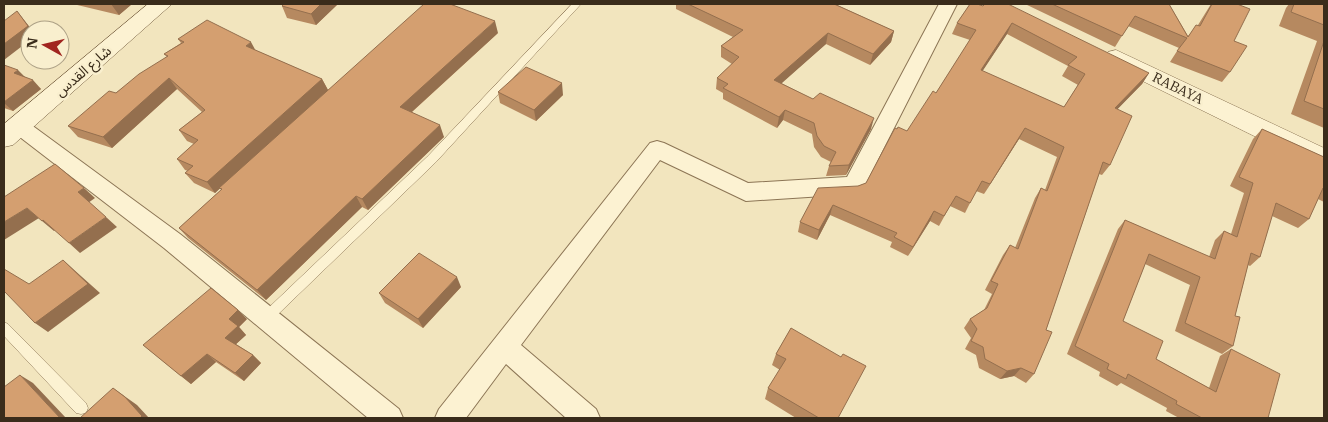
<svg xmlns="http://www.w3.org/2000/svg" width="1328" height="422" font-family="'IBM Plex Serif','Noto Sans Arabic',serif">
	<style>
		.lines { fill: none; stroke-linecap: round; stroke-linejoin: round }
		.service-casing { stroke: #8c7555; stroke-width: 1 }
		.minor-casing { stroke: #8c7555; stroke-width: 2 }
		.tertiary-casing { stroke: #8c7555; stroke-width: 1 }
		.secondary-casing { stroke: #6e5638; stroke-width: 1 }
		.service { fill: #fcf2d2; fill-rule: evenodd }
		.minor { fill: #fcf2d2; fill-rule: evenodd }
		.tertiary { fill: #fcf2d2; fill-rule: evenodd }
		.secondary { fill: #fcf2d2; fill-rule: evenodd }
		.wall { fill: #b68960; fill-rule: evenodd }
		.shaded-wall { fill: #946f4e }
		.building { fill: #d49f70; stroke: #946f4e; fill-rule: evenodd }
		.labels { text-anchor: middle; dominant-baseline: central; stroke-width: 5; stroke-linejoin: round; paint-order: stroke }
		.street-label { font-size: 14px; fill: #3a2c1b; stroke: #f9efce }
	</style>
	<rect width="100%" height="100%" fill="#f2e5be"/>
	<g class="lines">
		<defs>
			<path id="service" d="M572 4H581L436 162 270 322 266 324 262 322 260 318 262 314 428 156Z
				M4 322 8 324 86 403 88 408 86 413 81 414 76 413 4 336Z"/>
			<path id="minor" d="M939 4H957L862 191 854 194 746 201 660 160 521 345 596 409 600 418H566L506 364 466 418H435L439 409 650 143 657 141 664 143 748 183 847 177Z
				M19 119 26 121 180 234 399 409 403 418H368L164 248 12 131 9 126 12 121Z"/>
			<path id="tertiary" d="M1116 50 1324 148V169L1315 166 1108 64 1104 58 1108 52Z"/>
			<path id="secondary" d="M148 4H172L13 145 4 147V124Z"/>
		</defs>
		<!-- service casing -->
		<use href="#service" class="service-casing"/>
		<!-- minor casing -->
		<use href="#minor" class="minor-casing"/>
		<!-- tertiary casing -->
		<use href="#tertiary" class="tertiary-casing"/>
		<!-- secondary casing -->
		<use href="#secondary" class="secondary-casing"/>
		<!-- service -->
		<use href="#service" class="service"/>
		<!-- minor -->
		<use href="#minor" class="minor"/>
		<!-- tertiary -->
		<use href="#tertiary" class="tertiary"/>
		<!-- secondary -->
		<use href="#secondary" class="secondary"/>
	</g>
	<!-- wall -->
	<path class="wall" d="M73 4H132L119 15Z
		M282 4H338L316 25 287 18 282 6 283 5Z
		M676 4H835L894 31 891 42 870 65 826 44 781 83 871 129 846 175 826 176 829 166 831 162 821 157 814 147 812 134 783 120 777 128 723 99V93L716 89 717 78 732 64 721 57V46L733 37 676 9Z
		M970 4 1149 73 1142 84 1117 109 1110 165 1102 175 1099 174 1046 330 1034 374 1026 383 1014 376 1000 379 979 368 976 355 965 349 971 338 964 328 970 319 984 310 992 294 985 290 1003 255 1010 245 1015 248 1035 198 1041 188 1045 190 1057 157 1019 139 984 194 976 191 965 213 950 206 939 226 930 221 908 256 890 247 892 242 830 215 817 240 798 232 800 222 858 186 866 183 897 129 907 131 936 93 970 40 952 34 957 23ZM1007 34 1068 66 1062 76 1078 85 1064 107 982 71Z
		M1025 4H1169L1188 36 1198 25 1211 4H1237L1234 41 1230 72 1222 82 1170 62 1179 48 1128 26 1115 47Z
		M1289 4H1324V128L1291 114 1317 41 1279 26 1286 8Z
		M498 33 412 112 444 137 368 210 362 207 266 300 188 238 179 228 221 190 220 188 215 193 194 183 185 173 188 171 185 170 177 159 194 144 187 141 179 130 202 112 177 89 112 148 78 137 68 126 167 57 164 54 181 43 178 39 255 50 322 79 328 90Z
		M4 65 25 77 41 89 13 111 4 108Z
		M498 92 563 95 536 121 500 103Z
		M1262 129 1324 157V202L1318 199 1309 219 1298 228 1272 216 1260 257 1250 266 1248 265 1235 316 1233 346 1222 354 1175 331 1190 285 1145 264 1123 321 1156 359 1209 388 1220 356 1231 349 1268 418H1179L1166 411 1167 408 1121 383 1117 386 1099 376 1100 372 1067 354 1118 229 1125 220 1209 257 1215 240 1224 231 1231 234 1244 193 1230 186 1253 139Z
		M461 287 423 328 385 303 379 293Z
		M247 319 239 327 246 335 236 344 253 355 261 363 244 381 216 362 191 384 143 345Z
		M791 328 838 418H796L765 399 768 388 780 370 772 365 776 354Z"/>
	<!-- shaded-wall -->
	<path class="shaded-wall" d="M111 4H132L119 15Z
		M321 4H338L316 25 311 14Z
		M17 11 32 30H30V40L4 60V44Z
		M495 21 498 33 405 118 400 107Z
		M1012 23 1007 34 976 81 981 70Z
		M894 31 891 42 870 65 873 54Z
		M828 33 826 44 773 91 774 80Z
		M251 42 257 53 246 46Z
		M18 70 27 79 14 73Z
		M1149 73 1142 84 1108 119 1115 108Z
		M169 78 177 89 112 148 103 137Z
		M322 79 328 90 215 193 207 182Z
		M33 80 41 89 13 111 4 103V102Z
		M562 83 563 95 536 121 534 110Z
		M785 110 783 120 777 128 779 117Z
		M874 118 871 129 846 175 849 165Z
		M440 125 444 137 368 210 362 199Z
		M1025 128 1019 139 984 194 990 184Z
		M84 188 95 198 88 203 78 192Z
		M356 196 362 207 266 300 257 290Z
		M833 205 830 215 817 240 819 230Z
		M27 208 39 218 4 240V222Z
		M934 211 930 221 908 256 913 247Z
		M106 217 117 227 80 253 69 243Z
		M43 220 55 230 54 231 42 221Z
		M63 260 100 293 48 332 35 323Z
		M457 277 461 287 423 328 418 319Z
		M238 310 247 319 239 327 246 335 234 346 225 338 229 319Z
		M207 354 216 362 191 384 181 376Z
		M253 355 261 363 244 381 235 373Z
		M1021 368 1014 376 1000 379 1007 371Z
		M20 375 33 383 66 418H60Z
		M113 388 137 405 149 418H140Z"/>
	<!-- building -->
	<path class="building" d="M284 4H321L311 14 282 6Z
		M424 4H450L495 21 400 107 440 125 362 199 356 196 257 290 179 228 222 189 219 188Z
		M688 4H834L894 31 873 54 828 33 774 80 813 99 820 93 874 118 849 165 829 166 836 152 824 146 817 136 814 123 785 110 779 117 723 88 728 84 717 78 739 57 721 46 743 30Z
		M970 4H977L983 6 985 4H1008L1149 73 1115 108 1132 116 1110 165 1103 162 1046 330 1052 332 1034 374 1021 368 1007 371 985 359 983 347 971 341 977 329 970 319 987 308 998 284 991 281 1010 245 1018 249 1041 188 1047 191 1064 147 1025 128 990 184 982 181 970 203 956 196 944 216 934 211 913 247 894 237 897 233 833 205 819 230 800 222 818 188 858 186 866 183 895 128 897 129 898 127 907 131 933 91 936 93 976 30 957 23ZM1012 23 1077 57 1068 65 1085 74 1064 107 981 70Z
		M1052 4H1169L1188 37 1196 25 1200 26 1212 4H1237L1250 9 1234 41 1247 46 1230 72 1177 51 1187 38 1135 16 1122 36Z
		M1294 4H1324V25L1291 12Z
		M17 11 28 26 4 44V21Z
		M207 20 251 42 246 46 322 79 207 182 185 173 193 166 177 159 198 140 179 130 205 110 169 78 103 137 68 126 109 91 116 93 139 74 168 56 164 54 184 42 178 39Z
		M1324 41V109L1304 101Z
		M4 65 18 70 14 73 33 80 4 102Z
		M526 67 562 83 534 110 498 92Z
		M1262 129 1324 157V188H1323L1309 219 1276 203 1260 257 1251 253 1235 316 1240 317 1233 346 1185 323 1200 277 1149 254 1123 321 1163 341 1156 359 1216 392 1231 349 1280 374 1268 418H1202L1176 404 1177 401 1128 374 1126 379 1107 369 1109 364 1075 346 1125 220 1215 259 1224 231 1237 237 1253 183 1239 177Z
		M55 164 84 188 78 192 106 217 69 243 43 220 42 221 27 208 4 222V197Z
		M419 253 457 277 418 319 379 293Z
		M63 260 88 284 35 323 4 291V269L29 284Z
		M211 288 238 310 229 319 238 326 225 338 253 355 235 373 207 354 181 376 143 345Z
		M791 328 841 357 843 354 866 366 838 418H819L768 388 786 359 776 354Z
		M20 375 60 418H4V387Z
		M113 388 125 397 142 416 140 418H80Z"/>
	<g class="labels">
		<!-- street labels -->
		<g class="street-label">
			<text transform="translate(83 71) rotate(-41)">شارع القدس</text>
			<text transform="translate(1178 88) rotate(26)">RABAYA</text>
		</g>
	</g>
	<!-- border -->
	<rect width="1328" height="422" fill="none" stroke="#3a2c1b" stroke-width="10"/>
	<!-- north arrow -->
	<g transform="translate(45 45) rotate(278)"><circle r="24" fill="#f9efce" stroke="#ada186"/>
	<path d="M0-4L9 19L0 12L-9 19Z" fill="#a1251f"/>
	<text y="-8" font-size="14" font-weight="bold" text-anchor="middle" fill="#3a2c1b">N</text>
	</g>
</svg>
